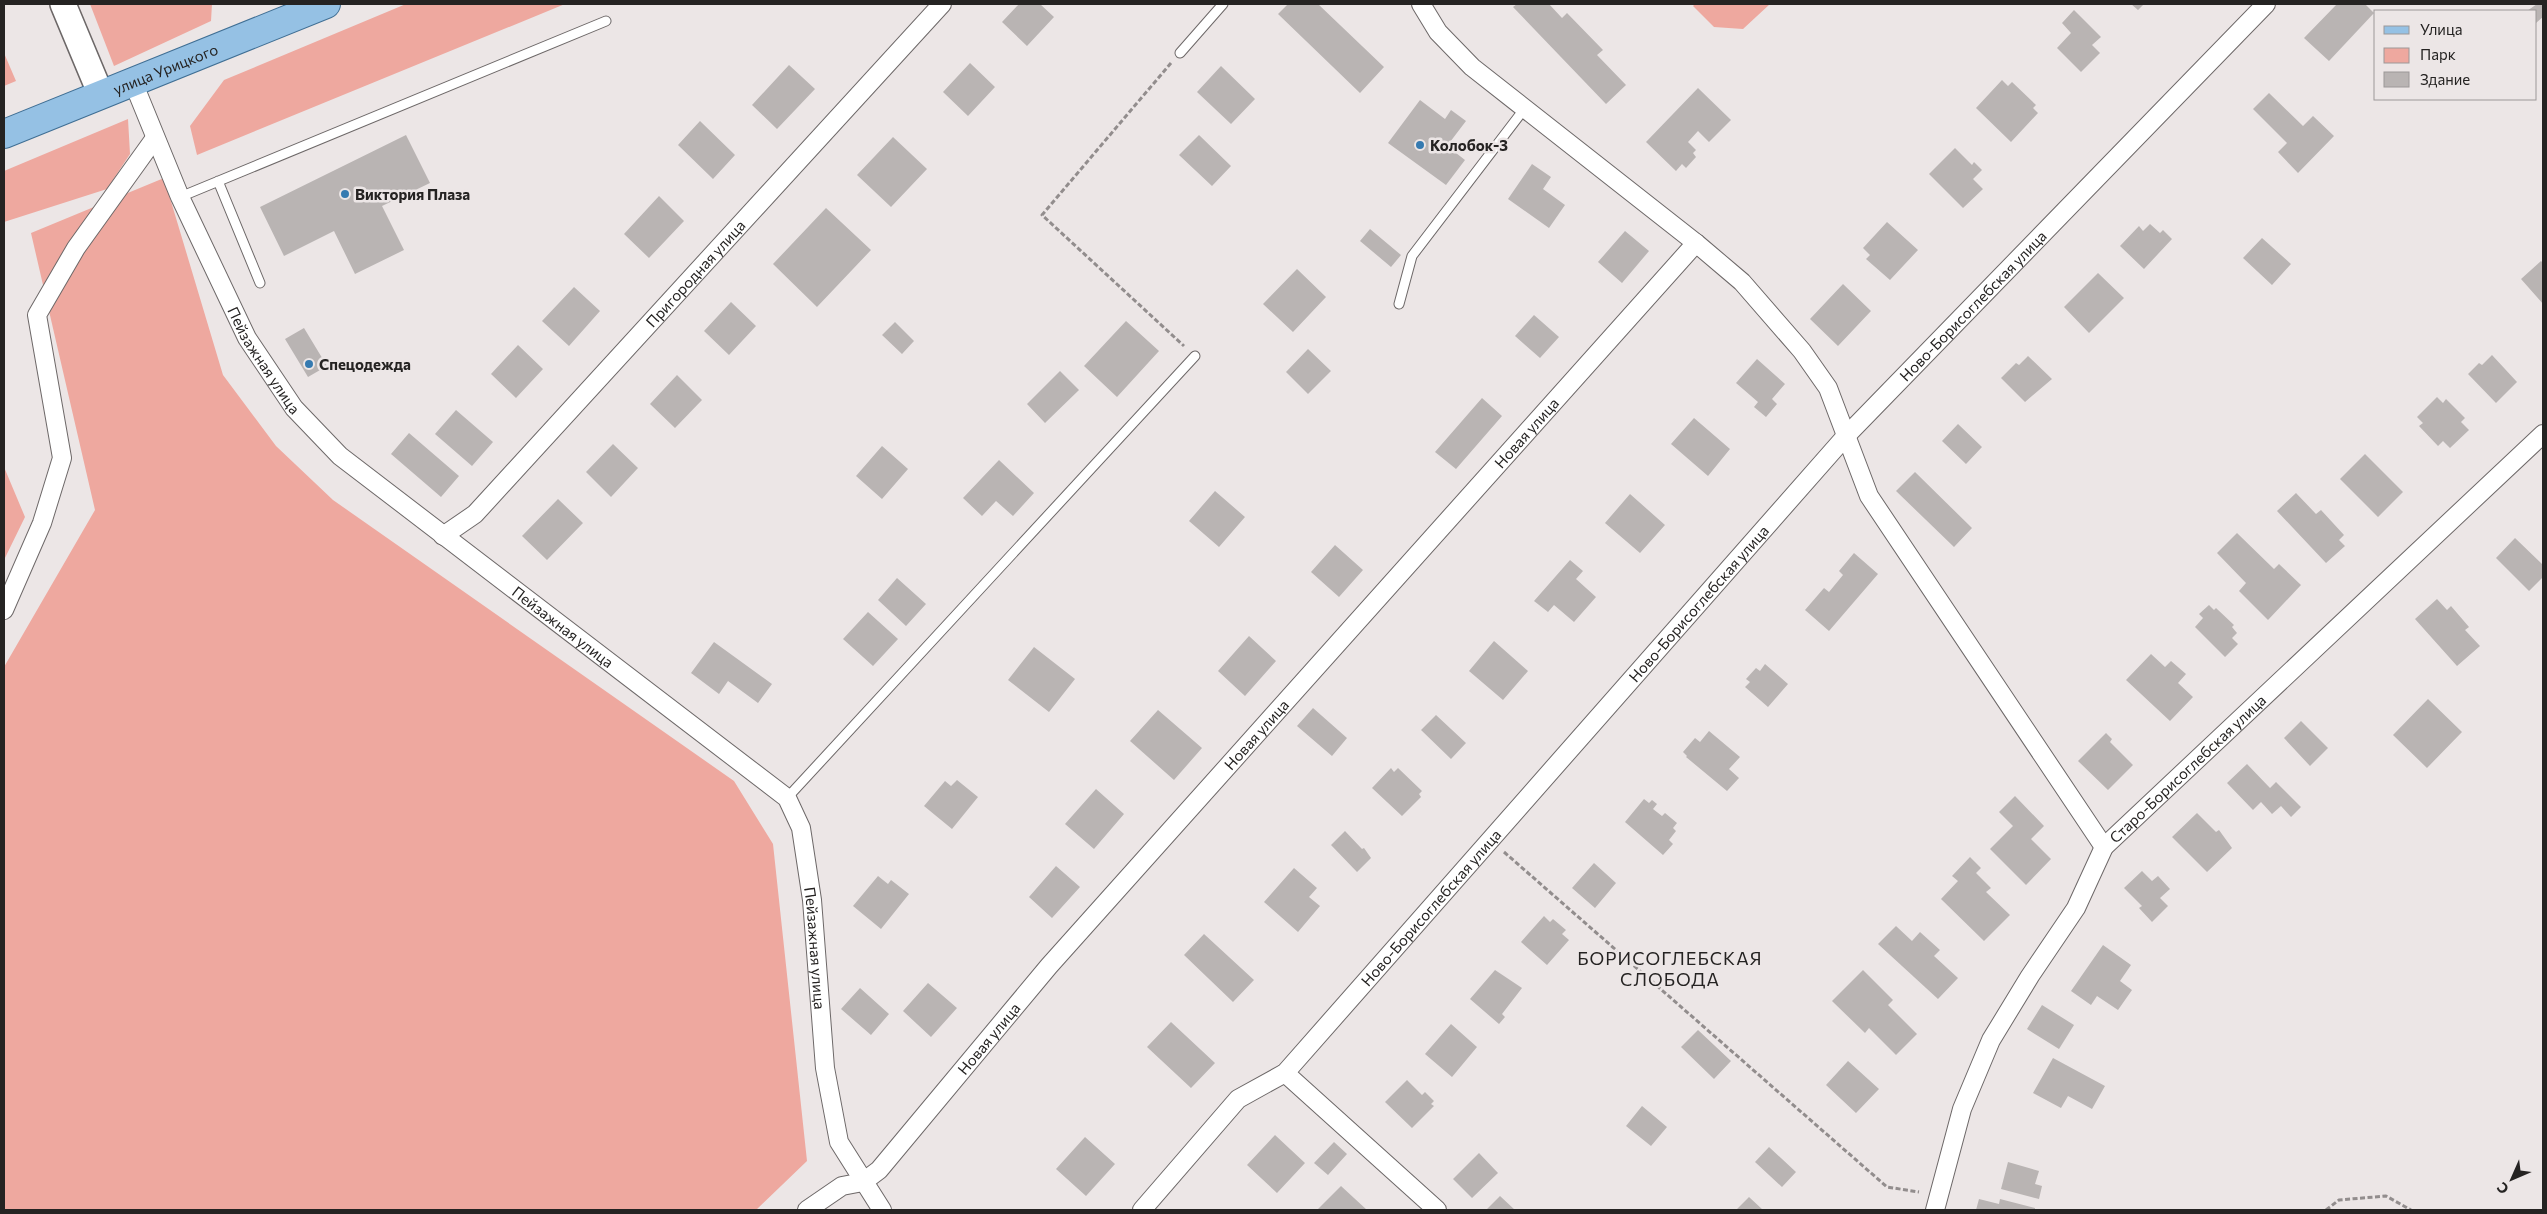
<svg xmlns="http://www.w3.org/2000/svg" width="2547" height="1214" font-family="Commissioner,sans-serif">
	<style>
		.green { fill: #eea89f }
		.building { fill: #b9b4b3 }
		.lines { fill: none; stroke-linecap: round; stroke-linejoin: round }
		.lane-casing { stroke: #6d6868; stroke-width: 11 }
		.street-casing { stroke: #6d6868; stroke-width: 20 }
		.secondary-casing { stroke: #6d6868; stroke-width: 28 }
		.primary-casing { stroke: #406f94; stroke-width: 30 }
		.path { stroke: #928d8d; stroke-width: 3; stroke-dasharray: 5 2.5; stroke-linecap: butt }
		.lane { stroke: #fff; stroke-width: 9 }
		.street { stroke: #fff; stroke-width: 18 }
		.secondary { stroke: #fff; stroke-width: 25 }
		.primary { stroke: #95c1e4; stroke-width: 28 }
		.poi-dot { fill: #357ab0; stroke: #ece6e6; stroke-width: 2 }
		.labels { text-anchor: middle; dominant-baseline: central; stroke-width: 5; stroke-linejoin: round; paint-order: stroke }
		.street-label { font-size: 15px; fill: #252322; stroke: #ece6e6 }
		.poi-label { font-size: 15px; font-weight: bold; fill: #252322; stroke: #ece6e6; text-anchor: start }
		.quarter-label { font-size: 18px; letter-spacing: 1px; fill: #252322; stroke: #ece6e6 }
	</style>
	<rect width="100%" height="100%" fill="#ece6e6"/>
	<!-- green -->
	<path class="green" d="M90 4H212L211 21 114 66Z
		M406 4H565L197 155 190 126 224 80Z
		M1695 4H1770L1743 29 1714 27 1693 6Z
		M4 53 16 81 4 86Z
		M128 119 130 154 107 189 4 222V171Z
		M164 178 223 375 276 446 333 500 734 781 773 844 807 1161 756 1210H4V667L95 510 31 233Z
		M4 467 25 517 4 560Z"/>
	<!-- building -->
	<path class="building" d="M1019 4H1040L1054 17 1027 46 1002 22Z
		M1288 4H1318L1384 67 1360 93 1278 14Z
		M1517 4H1549L1562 18 1567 13 1603 50 1597 55 1626 85 1606 104 1513 7Z
		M2131 4H2144L2138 10Z
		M2337 4H2365L2374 13 2329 61 2304 38Z
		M2537 4H2543V17L2536 23V11H2527Z
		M2074 10 2101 37 2092 45 2100 53 2081 72 2057 48 2071 33 2062 23Z
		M970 63 995 87 968 116 943 92Z
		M789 65 815 89 777 129 752 105Z
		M1221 66 1255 99 1231 124 1197 92Z
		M2002 80 2008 86 2012 82 2036 105 2033 108 2038 113 2011 142 1976 108Z
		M1698 88 1731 120 1709 142 1698 131 1688 142 1696 150 1693 153 1696 157 1686 168 1682 164 1676 171 1646 142Z
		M2269 93 2303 126 2313 116 2334 136 2298 173 2278 152 2287 143 2253 109Z
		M1420 100 1445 119 1451 110 1466 121 1447 146 1465 160 1446 185 1388 143Z
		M700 121 735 155 713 179 678 145Z
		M406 135 430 183 382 206 404 250 355 274 334 231 284 256 260 207Z
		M1199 135 1231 166 1212 186 1179 155Z
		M893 137 927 169 891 207 857 175Z
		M1955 148 1972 165 1974 162 1982 170 1973 179 1983 189 1963 208 1929 174Z
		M1532 164 1551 177 1543 189 1565 205 1549 228 1508 199Z
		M659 196 684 221 649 258 624 234Z
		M826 208 871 250 817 307 773 264Z
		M1887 222 1918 250 1890 280 1866 259 1870 255 1863 248Z
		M2150 224 2160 233 2163 230 2172 239 2144 269 2120 246 2139 226 2143 231Z
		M1370 229 1401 255 1391 267 1360 241Z
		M1625 231 1649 251 1622 283 1598 262Z
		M2262 238 2291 264 2272 285 2243 258Z
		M2541 261 2543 263V304L2521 279Z
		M1297 269 1326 297 1293 332 1263 304Z
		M2098 273 2124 298 2089 333 2064 307Z
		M1843 284 1871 311 1838 346 1810 319Z
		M574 287 600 311 569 346 542 321Z
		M731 302 756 326 729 355 704 331Z
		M1534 315 1559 337 1540 358 1515 336Z
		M1126 321 1159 351 1117 397 1084 366Z
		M895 322 914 341 902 354 882 335Z
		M304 328 327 366 308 377 285 339Z
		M518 345 543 369 516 398 491 374Z
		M1308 349 1331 371 1308 394 1286 372Z
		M2492 355 2517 382 2496 403 2468 374 2479 363 2482 365Z
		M2028 356 2052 379 2025 402 2001 378 2016 363 2019 365Z
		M1757 359 1785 384 1772 399 1777 404 1766 417 1754 407 1758 402 1736 383Z
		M1060 371 1079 390 1045 423 1027 404Z
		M677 375 702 400 675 428 650 404Z
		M2437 397 2443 403 2446 399 2465 418 2461 422 2469 430 2450 448 2443 441 2438 446 2419 426 2423 423 2417 417Z
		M1482 398 1502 416 1456 469 1435 452Z
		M456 410 493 442 472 466 435 434Z
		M1694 418 1730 449 1708 476 1671 444Z
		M1958 424 1982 447 1966 464 1942 441Z
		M409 433 459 476 441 497 391 454Z
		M613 444 638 468 611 497 586 472Z
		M882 446 908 469 882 499 856 476Z
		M2365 454 2403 492 2378 517 2340 479Z
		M999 460 1034 493 1013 516 996 501 982 516 963 498Z
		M1915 472 1972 528 1954 547 1896 491Z
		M1215 491 1245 517 1219 547 1189 521Z
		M2296 493 2316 514 2321 510 2344 535 2339 540 2345 546 2326 563 2277 511Z
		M1630 494 1665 525 1640 553 1605 523Z
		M558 499 583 523 547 560 522 536Z
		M2237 533 2274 569 2279 564 2301 585 2268 620 2239 591 2246 583 2217 553Z
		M2515 538 2543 565V577L2529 591 2496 558Z
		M1335 545 1363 570 1339 597 1311 572Z
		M1854 553 1878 574 1829 631 1805 610 1824 588 1829 592 1843 575 1839 571Z
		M1570 560 1583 571 1576 579 1596 597 1574 622 1554 605 1548 612 1534 601Z
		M897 578 926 604 906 626 878 600Z
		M2437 599 2447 610 2451 606 2469 627 2465 630 2480 646 2457 666 2415 619Z
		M2209 605 2214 610 2216 608 2234 625 2232 627 2237 633 2232 638 2238 644 2225 657 2195 627 2203 618 2199 614Z
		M868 612 898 639 873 666 843 639Z
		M1249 636 1276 661 1245 696 1218 671Z
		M1494 641 1528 671 1503 700 1469 671Z
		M714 642 772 684 758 703 728 681 719 694 691 673Z
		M1034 647 1075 679 1049 712 1008 680Z
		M2151 654 2165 667 2171 661 2186 674 2178 683 2193 697 2170 721 2126 680Z
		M1765 664 1788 684 1768 707 1745 687 1750 682 1746 679 1756 668 1760 671Z
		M2428 699 2462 732 2427 768 2393 735Z
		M1313 708 1347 738 1332 756 1297 726Z
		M1158 710 1202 748 1174 780 1130 741Z
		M1436 715 1466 743 1451 759 1421 730Z
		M2301 721 2328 748 2310 766 2284 738Z
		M1709 731 1740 757 1729 769 1739 778 1727 791 1686 757 1687 756 1683 752 1695 738 1700 742Z
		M2106 733 2112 739 2110 742 2133 765 2108 790 2078 761Z
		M2247 764 2270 788 2276 782 2301 807 2291 817 2281 806 2272 814 2261 802 2253 810 2227 783Z
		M1391 768 1394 772 1398 768 1422 791 1419 794 1421 797 1402 816 1372 788Z
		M957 780 978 797 952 829 924 806 945 781 951 786Z
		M1096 789 1124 814 1094 849 1065 824Z
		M2015 796 2044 826 2031 839 2051 859 2026 885 1990 849 2013 826 1999 812Z
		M1644 799 1649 803 1652 800 1657 804 1653 809 1662 816 1665 813 1677 823 1673 828 1676 831 1669 840 1673 844 1663 855 1625 822Z
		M2197 813 2216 832 2219 830 2232 848 2207 872 2172 837Z
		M1345 831 1362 849 1364 848 1371 858 1357 872 1331 845Z
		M1970 857 1981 868 1976 873 1991 888 1986 892 2010 915 1984 941 1941 899 1958 881 1952 876Z
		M1594 863 1616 883 1595 908 1572 888Z
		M1056 866 1080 887 1052 918 1029 897Z
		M1294 868 1317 888 1309 897 1320 906 1298 932 1264 902Z
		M2142 871 2152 881 2158 876 2170 889 2160 898 2168 906 2152 922 2139 908 2142 906 2124 888Z
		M878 876 888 884 891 880 909 894 881 929 853 906Z
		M1544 916 1550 922 1553 919 1566 930 1562 934 1569 940 1547 965 1521 942Z
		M1896 926 1912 941 1920 932 1940 950 1934 956 1958 978 1938 999 1878 944Z
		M1204 934 1254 980 1233 1002 1184 955Z
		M2103 945 2131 965 2120 981 2132 990 2118 1010 2097 996 2091 1005 2071 991Z
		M1495 970 1522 988 1502 1014 1505 1017 1499 1024 1470 999Z
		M1863 970 1893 1000 1888 1005 1917 1034 1896 1055 1869 1028 1865 1033 1832 1001Z
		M928 983 957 1008 931 1037 903 1011Z
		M860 988 889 1014 871 1035 841 1009Z
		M2042 1005 2074 1025 2059 1049 2027 1029Z
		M1171 1022 1215 1063 1191 1088 1147 1047Z
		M1451 1024 1477 1047 1452 1077 1425 1054Z
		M1698 1030 1731 1061 1714 1079 1681 1047Z
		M2053 1058 2105 1086 2092 1109 2068 1096 2061 1108 2033 1093Z
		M1848 1061 1879 1089 1856 1113 1826 1085Z
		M1407 1080 1422 1095 1425 1092 1434 1101 1431 1104 1434 1106 1412 1128 1385 1102Z
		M1642 1106 1667 1127 1651 1146 1626 1126Z
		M1275 1135 1305 1163 1277 1193 1247 1165Z
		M1085 1137 1115 1164 1086 1196 1056 1169Z
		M1334 1142 1347 1154 1328 1175 1314 1163Z
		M1769 1147 1796 1172 1782 1187 1755 1162Z
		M1479 1153 1498 1173 1472 1198 1453 1179Z
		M2008 1162 2039 1171 2035 1184 2042 1186 2039 1199 2001 1189Z
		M1341 1186 1367 1210H1317Z
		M1500 1196 1515 1210H1486Z
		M1749 1197 1763 1210H1736Z
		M1979 1199 1999 1204 2000 1199 2035 1208V1210H1976Z"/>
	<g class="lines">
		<defs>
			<path id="lane" d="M1180 53 1223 4
				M218 181 260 283
				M180 197 606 21
				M1399 304 1412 256 1525 108
				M787 798 1195 356"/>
			<g id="street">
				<path d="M1421 4 1438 32 1472 67 1696 243 1742 282 1802 351 1828 388 1869 496 2104 847"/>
				<path id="s1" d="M133 82 180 197 247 338 294 408 340 456 787 798 801 828 812 900 825 1068 839 1142 882 1210"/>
				<path id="s2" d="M443 536 475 514 942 4"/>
				<path d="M4 610 42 523 62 458 37 315 76 248 155 138"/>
				<path d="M1285 1073 1437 1210"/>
				<path id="s3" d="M807 1210 842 1186 863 1182 879 1170 1049 966 1696 243"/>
				<path id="s4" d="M1142 1210 1238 1099 1285 1073 1845 437 2266 4"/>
				<path id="s5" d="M1935 1210 1962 1109 1991 1040 2030 976 2076 908 2104 847 2543 434"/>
			</g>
			<path id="secondary" d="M63 4 101 95"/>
			<g id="primary">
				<path id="s6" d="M4 134 326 4"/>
			</g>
		</defs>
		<!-- lane casing -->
		<use href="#lane" class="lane-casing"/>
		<!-- street casing -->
		<use href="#street" class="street-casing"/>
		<!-- secondary casing -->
		<use href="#secondary" class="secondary-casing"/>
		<!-- primary casing -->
		<use href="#primary" class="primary-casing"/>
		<!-- path -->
		<path class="path" d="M1171 63 1042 215 1184 346
			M1504 852 1887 1187 1919 1192
			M2326 1210 2339 1200 2386 1196 2411 1210"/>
		<!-- lane -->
		<use href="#lane" class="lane"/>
		<!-- street -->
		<use href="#street" class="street"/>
		<!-- secondary -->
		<use href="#secondary" class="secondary"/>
		<!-- primary -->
		<use href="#primary" class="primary"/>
	</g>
	<!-- markers -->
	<g class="poi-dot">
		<circle cx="1420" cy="145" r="5"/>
		<circle cx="345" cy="194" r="5"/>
		<circle cx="309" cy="364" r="5"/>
	</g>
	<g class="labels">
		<!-- street labels -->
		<g class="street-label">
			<text stroke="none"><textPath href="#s6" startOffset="174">улица Урицкого</textPath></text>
			<text stroke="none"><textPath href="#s2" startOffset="365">Пригородная улица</textPath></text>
			<text stroke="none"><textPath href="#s4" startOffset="1231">Ново-Борисоглебская улица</textPath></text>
			<text stroke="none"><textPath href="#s1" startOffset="308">Пейзажная улица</textPath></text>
			<text stroke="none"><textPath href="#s3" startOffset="1065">Новая улица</textPath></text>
			<text stroke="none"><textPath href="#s4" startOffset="826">Ново-Борисоглебская улица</textPath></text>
			<text stroke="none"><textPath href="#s1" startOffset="712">Пейзажная улица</textPath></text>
			<text stroke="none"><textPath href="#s3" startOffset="660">Новая улица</textPath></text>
			<text stroke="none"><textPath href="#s5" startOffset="518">Старо-Борисоглебская улица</textPath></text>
			<text stroke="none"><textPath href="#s4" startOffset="421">Ново-Борисоглебская улица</textPath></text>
			<text stroke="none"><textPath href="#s1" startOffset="1148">Пейзажная улица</textPath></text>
			<text stroke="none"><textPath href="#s3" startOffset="255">Новая улица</textPath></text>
		</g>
		<!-- poi labels -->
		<g class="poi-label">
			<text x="1430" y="145">Колобок-3</text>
			<text x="355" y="194">Виктория Плаза</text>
			<text x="319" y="364">Спецодежда</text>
		</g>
		<!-- quarter labels -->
		<g class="quarter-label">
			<text x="1670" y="958">БОРИСОГЛЕБСКАЯ<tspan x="1670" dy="21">СЛОБОДА</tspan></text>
		</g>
	</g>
	<!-- border -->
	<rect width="2547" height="1214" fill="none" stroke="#252322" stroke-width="10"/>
	<!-- legend -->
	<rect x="2374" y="10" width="162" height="90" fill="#ece6e6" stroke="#9c9898"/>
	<rect x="2384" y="26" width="25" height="8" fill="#95c1e4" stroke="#9c9898"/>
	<text x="2420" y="35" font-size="15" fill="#252322">Улица</text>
	<rect x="2384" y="48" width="25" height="15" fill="#eea89f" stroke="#9c9898"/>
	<text x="2420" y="60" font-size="15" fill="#252322">Парк</text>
	<rect x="2384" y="72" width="25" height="15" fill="#b9b4b3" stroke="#9c9898"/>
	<text x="2420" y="85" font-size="15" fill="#252322">Здание</text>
	<!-- north arrow -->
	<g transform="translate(2512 1179) rotate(225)" stroke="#ece6e6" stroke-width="4" paint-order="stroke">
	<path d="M0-4L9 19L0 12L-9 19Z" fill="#252322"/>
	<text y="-8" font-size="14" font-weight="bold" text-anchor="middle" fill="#252322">С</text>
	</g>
</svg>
